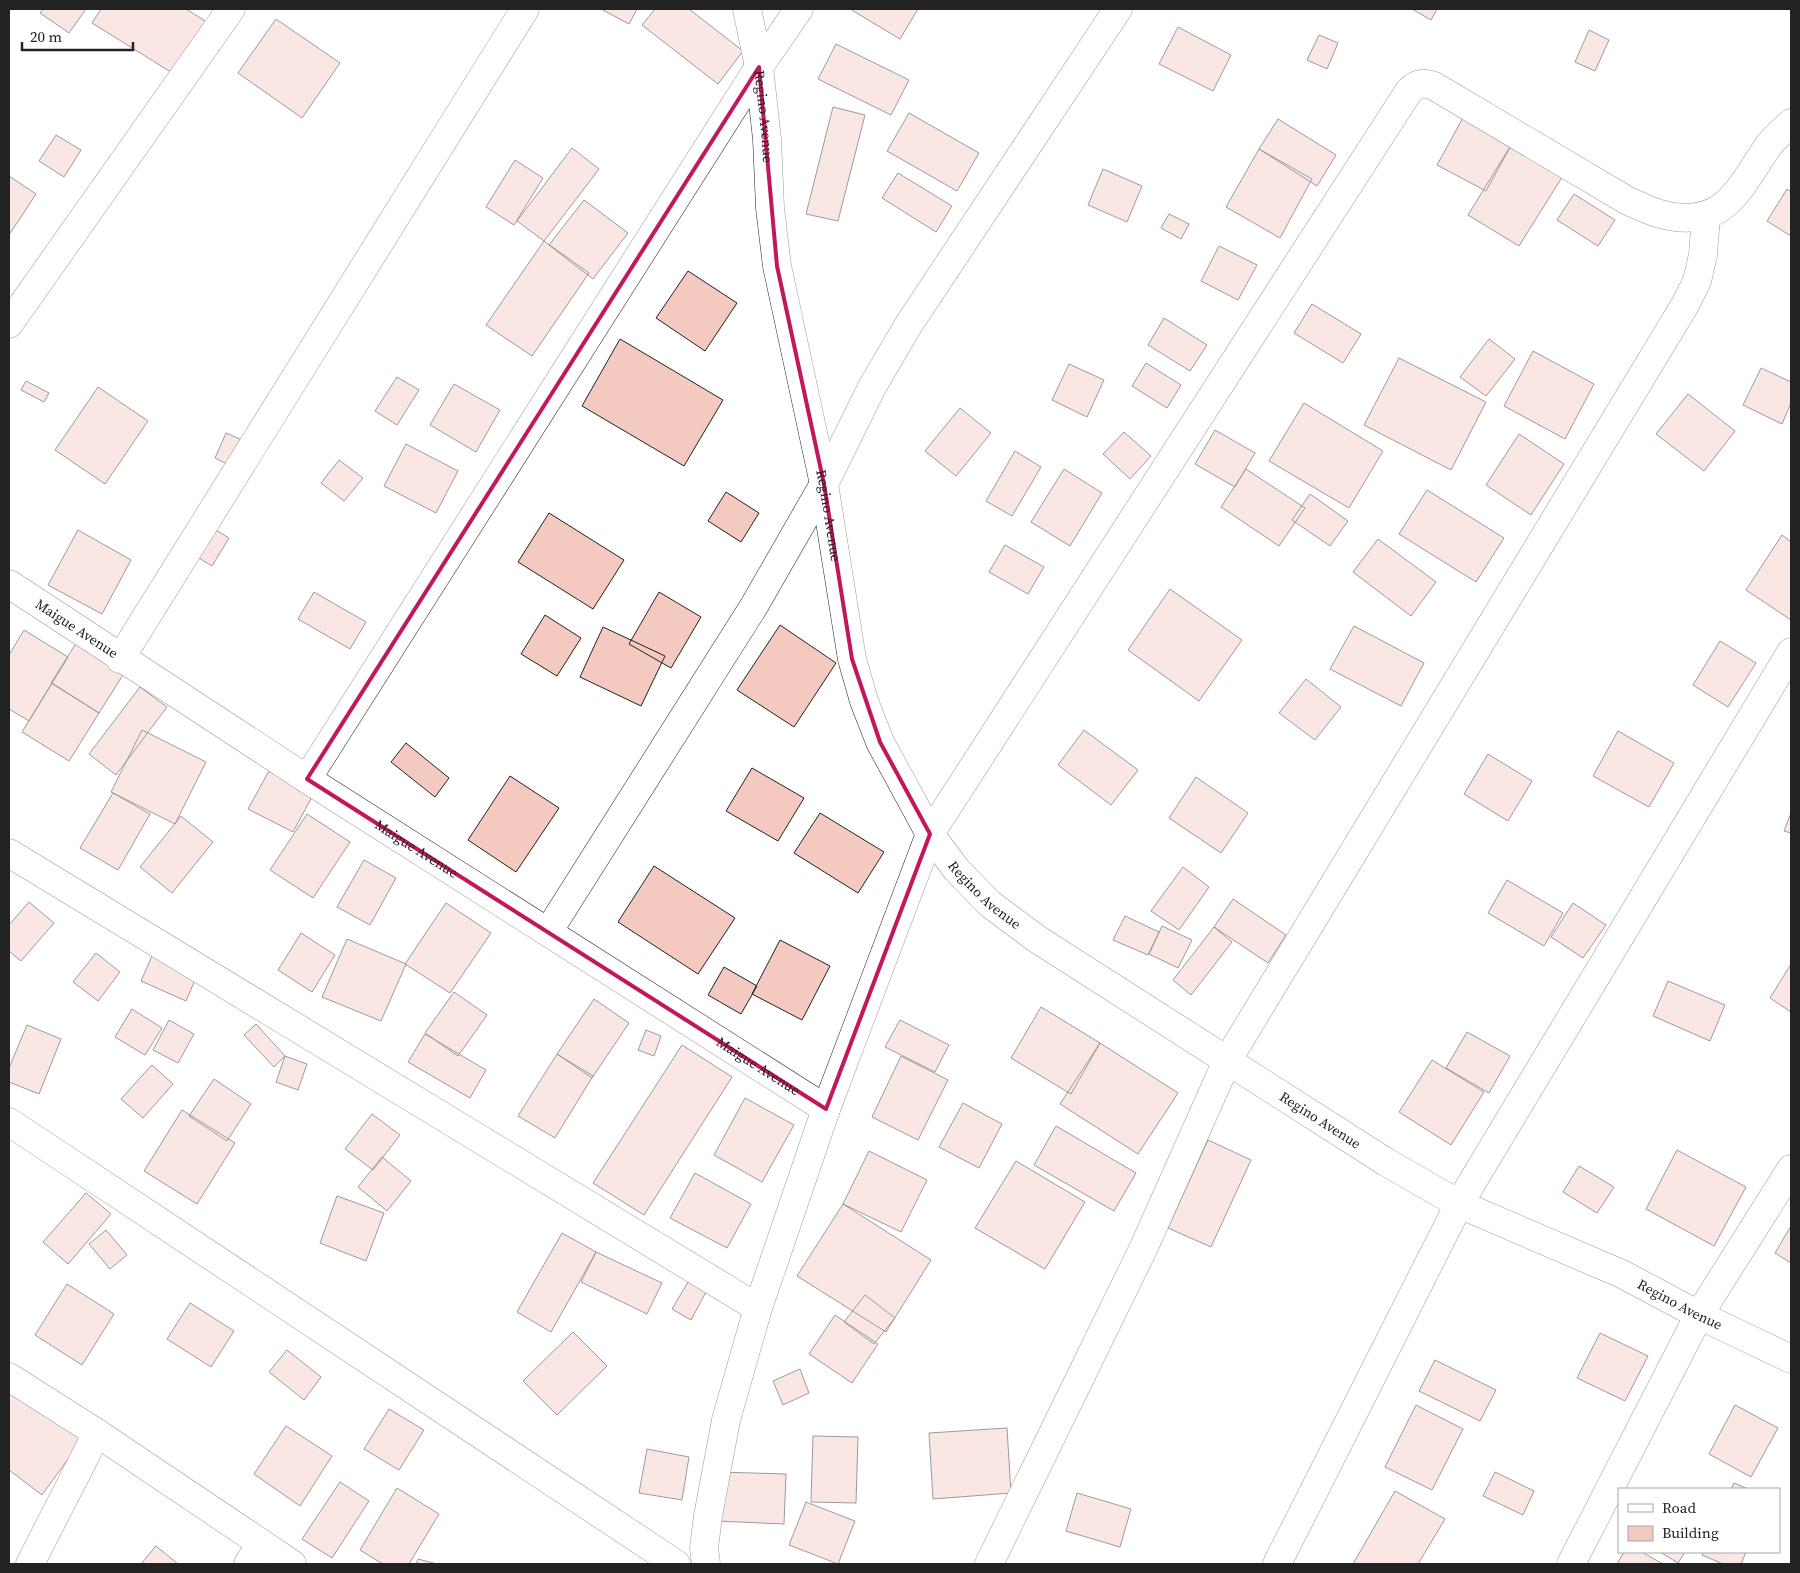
<svg xmlns="http://www.w3.org/2000/svg" width="1800" height="1573" font-family="'Source Serif 4',serif">
	<style>
		.building { fill: #f3c9c0; stroke: #222 }
		.lines { fill: none; stroke-linecap: round; stroke-linejoin: round }
		.minor-casing { stroke: #222; stroke-width: 29 }
		.minor { stroke: #fff; stroke-width: 28 }
		.marked { fill: none; stroke: #c2185b; stroke-width: 4; stroke-linejoin: round }
		.labels { text-anchor: middle; dominant-baseline: central; stroke-width: 4; stroke-linejoin: round; paint-order: stroke }
		.street-label { font-size: 14px; fill: #222; stroke: #fff }
	</style>
	<rect width="100%" height="100%" fill="#fff"/>
	<!-- building -->
	<path class="building" d="M43 9H86L69 33 40 13Z
		M101 9H186L207 22 174 74 92 23Z
		M601 9H637L629 24Z
		M655 9H689L743 51 718 84 642 25Z
		M850 9H918L900 39Z
		M1412 9H1437L1431 20Z
		M276 19 340 63 302 118 238 73Z
		M1178 27 1231 55 1213 91 1159 64Z
		M1589 30 1609 40 1595 71 1575 62Z
		M1319 35 1338 43 1327 69 1307 60Z
		M836 44 909 80 891 115 818 79Z
		M833 107 865 115 838 221 806 214Z
		M909 113 979 153 957 191 887 151Z
		M1464 116 1513 142 1486 191 1437 165Z
		M1278 119 1336 155 1317 186 1259 149Z
		M56 135 81 150 64 177 39 161Z
		M1513 142 1564 174 1519 246 1468 215Z
		M572 148 599 169 544 241 517 221Z
		M1259 149 1312 179 1280 238 1226 207Z
		M515 160 543 178 514 225 486 207Z
		M1103 169 1142 186 1127 222 1088 205Z
		M898 173 952 206 936 232 882 198Z
		M9 176 36 194 9 235Z
		M1787 189 1791 192V236L1767 221Z
		M1574 194 1615 220 1598 246 1557 220Z
		M584 200 628 233 593 279 549 245Z
		M1169 214 1189 224 1181 239 1161 228Z
		M544 241 589 273 532 356 486 325Z
		M1219 246 1257 265 1238 300 1201 281Z
		M688 271 737 303 705 351 656 318Z
		M1312 304 1361 334 1343 363 1294 333Z
		M1164 318 1207 345 1190 371 1148 345Z
		M620 339 723 400 684 466 582 406Z
		M1489 339 1515 359 1486 396 1460 377Z
		M1533 351 1594 384 1565 439 1504 406Z
		M1399 358 1486 402 1451 470 1364 425Z
		M1146 363 1181 385 1167 408 1132 386Z
		M1069 364 1104 380 1087 417 1052 400Z
		M1761 368 1791 382V403L1782 424 1743 405Z
		M397 377 419 390 397 425 375 411Z
		M26 381 49 393 44 402 21 390Z
		M454 384 500 410 476 452 430 425Z
		M98 387 148 421 105 484 55 450Z
		M1688 394 1735 431 1704 471 1656 434Z
		M1304 403 1383 451 1349 508 1269 461Z
		M960 408 991 433 956 476 925 451Z
		M1215 430 1255 453 1235 487 1195 464Z
		M1124 432 1151 456 1130 479 1103 454Z
		M226 433 249 443 237 469 215 458Z
		M1519 434 1564 464 1531 515 1486 485Z
		M406 444 458 471 436 513 384 486Z
		M1015 451 1041 467 1012 516 986 501Z
		M339 460 363 478 344 501 321 483Z
		M1064 469 1102 493 1070 546 1031 522Z
		M1246 469 1305 508 1279 546 1221 507Z
		M1427 490 1504 538 1476 582 1399 534Z
		M726 492 759 513 741 542 708 521Z
		M1310 494 1348 521 1330 546 1292 520Z
		M549 513 624 560 593 609 518 562Z
		M206 524 229 538 212 566 189 552Z
		M78 530 131 560 102 614 48 585Z
		M1782 535 1791 542V620L1746 590Z
		M1378 539 1436 582 1411 616 1353 572Z
		M1005 545 1044 567 1028 594 989 572Z
		M1170 589 1242 640 1199 701 1128 650Z
		M314 592 366 622 350 649 298 619Z
		M659 592 701 617 671 668 629 644Z
		M545 615 581 638 557 676 521 654Z
		M780 625 836 663 794 727 737 690Z
		M1354 626 1424 663 1401 706 1330 669Z
		M603 627 665 656 641 706 580 677Z
		M24 630 68 657 29 721 9 709V655Z
		M78 640 126 670 99 713 51 683Z
		M1720 641 1756 663 1728 707 1693 685Z
		M1306 679 1341 707 1315 740 1279 713Z
		M52 683 99 713 69 761 22 732Z
		M140 687 167 707 116 775 89 754Z
		M142 730 206 762 175 824 111 792Z
		M1084 730 1138 770 1111 805 1058 765Z
		M1618 731 1674 763 1649 807 1593 776Z
		M406 743 449 778 435 797 391 762Z
		M1488 754 1532 781 1508 821 1464 794Z
		M752 768 804 798 778 841 726 811Z
		M269 771 313 795 293 832 248 809Z
		M510 776 559 808 516 872 468 840Z
		M1196 777 1248 813 1221 853 1169 818Z
		M113 793 150 814 118 870 80 848Z
		M820 813 884 852 858 893 794 853Z
		M1791 813V833L1784 831Z
		M307 814 350 842 313 898 270 870Z
		M181 816 213 842 172 893 140 867Z
		M364 860 396 878 370 925 337 907Z
		M654 866 735 918 698 974 618 922Z
		M1183 867 1209 887 1179 930 1151 911Z
		M1507 880 1563 913 1544 946 1488 913Z
		M1233 899 1286 935 1268 963 1214 927Z
		M29 902 54 923 21 961 9 951V925Z
		M446 903 491 933 450 993 405 964Z
		M1573 903 1606 925 1583 958 1551 937Z
		M1125 916 1159 932 1148 955 1113 940Z
		M1162 926 1192 940 1178 968 1149 954Z
		M1214 927 1232 942 1191 995 1173 980Z
		M301 933 335 955 312 992 278 970Z
		M347 939 406 964 381 1021 322 997Z
		M780 940 830 966 802 1020 752 994Z
		M154 951 199 971 186 1001 141 981Z
		M96 953 120 972 98 1001 73 982Z
		M1791 964V1012L1770 998Z
		M724 967 757 986 741 1014 708 995Z
		M1668 981 1725 1005 1710 1041 1653 1016Z
		M454 992 487 1015 458 1056 425 1033Z
		M594 999 629 1023 592 1078 557 1054Z
		M1041 1007 1100 1043 1071 1094 1011 1058Z
		M132 1009 162 1028 145 1055 115 1037Z
		M169 1020 194 1034 178 1063 153 1050Z
		M900 1020 949 1045 935 1072 885 1047Z
		M256 1024 285 1056 274 1067 244 1035Z
		M27 1025 61 1039 39 1094 9 1082V1068Z
		M646 1030 661 1036 654 1056 638 1050Z
		M1467 1032 1510 1056 1489 1093 1446 1068Z
		M425 1034 486 1070 470 1098 408 1062Z
		M1100 1043 1178 1093 1138 1154 1060 1104Z
		M682 1045 732 1077 644 1215 593 1183Z
		M557 1054 593 1076 555 1138 518 1116Z
		M285 1056 307 1064 298 1090 276 1082Z
		M901 1056 948 1080 918 1140 872 1117Z
		M1432 1060 1484 1092 1451 1145 1399 1112Z
		M152 1065 173 1084 143 1118 121 1099Z
		M214 1079 251 1104 227 1141 189 1116Z
		M745 1098 794 1125 762 1182 714 1155Z
		M963 1103 1002 1124 979 1168 939 1147Z
		M182 1110 235 1143 197 1204 144 1171Z
		M372 1114 400 1135 373 1170 345 1149Z
		M1056 1126 1136 1173 1114 1211 1034 1165Z
		M1208 1140 1251 1160 1211 1247 1168 1228Z
		M1677 1150 1746 1187 1714 1246 1646 1209Z
		M869 1151 927 1180 901 1232 843 1204Z
		M382 1157 411 1181 387 1211 358 1187Z
		M1016 1161 1085 1202 1045 1269 975 1228Z
		M1579 1166 1614 1187 1597 1213 1563 1192Z
		M695 1173 751 1204 727 1248 670 1218Z
		M86 1193 111 1214 68 1264 43 1242Z
		M337 1196 384 1213 366 1261 320 1243Z
		M843 1204 931 1260 886 1332 797 1276Z
		M1791 1226V1263L1775 1253Z
		M106 1230 127 1255 110 1269 89 1244Z
		M562 1233 596 1252 551 1332 517 1312Z
		M596 1252 662 1283 647 1314 581 1282Z
		M688 1282 706 1292 691 1320 672 1309Z
		M67 1284 114 1314 82 1365 35 1335Z
		M865 1295 895 1318 874 1344 844 1322Z
		M190 1303 234 1331 211 1367 167 1339Z
		M835 1315 878 1344 852 1383 809 1354Z
		M573 1332 607 1366 557 1415 523 1381Z
		M1600 1333 1648 1356 1625 1401 1577 1378Z
		M287 1350 321 1377 304 1400 269 1372Z
		M1435 1360 1496 1390 1480 1421 1419 1391Z
		M800 1369 809 1393 783 1405 773 1381Z
		M9 1382 84 1437 42 1495 9 1470Z
		M1416 1405 1463 1429 1432 1490 1385 1467Z
		M1735 1405 1778 1428 1751 1477 1709 1454Z
		M389 1409 424 1430 399 1470 364 1449Z
		M286 1426 332 1456 300 1506 254 1474Z
		M1007 1428 1011 1493 933 1499 929 1433Z
		M813 1436 858 1437 856 1503 811 1502Z
		M647 1449 689 1457 682 1500 639 1493Z
		M718 1472 786 1474 784 1524 716 1521Z
		M1495 1472 1534 1491 1523 1515 1483 1496Z
		M340 1482 369 1501 332 1558 302 1539Z
		M1734 1483 1748 1489H1731Z
		M397 1488 439 1514 409 1564H383L360 1550Z
		M1395 1491 1445 1519 1418 1564H1353Z
		M1077 1493 1131 1509 1120 1547 1066 1531Z
		M806 1502 855 1521 838 1564 789 1545Z
		M156 1546 178 1564H141Z
		M1624 1552H1642L1661 1563 1660 1564H1617Z
		M1660 1552H1685L1678 1563Z
		M1703 1552H1746L1741 1564H1723L1702 1555Z
		M418 1559 437 1564H416Z"/>
	<g class="lines">
		<defs>
			<g id="minor">
				<path id="s1" d="M747 9 759 67 767 139 770 208 777 266 824 484 852 659 864 701 880 742 930 834 956 869 990 904 1037 939 1386 1162 1459 1204 1622 1274 1699 1315 1791 1359"/>
				<path d="M9 324 231 9"/>
				<path id="s2" d="M9 584 307 779 826 1109"/>
				<path d="M120 659 525 9"/>
				<path d="M307 779 759 67 799 9"/>
				<path d="M9 853 758 1308"/>
				<path d="M548 932 754 606 824 484 872 387 909 324 1118 9"/>
				<path d="M9 1122 676 1564"/>
				<path d="M9 1377 97 1433 292 1564"/>
				<path d="M30 1564 97 1433"/>
				<path d="M248 1564 261 1543"/>
				<path d="M706 1564 704 1548 708 1516 726 1420 758 1308 826 1109 930 834 1409 91C1417 83 1423 82 1434 86L1628 201C1638 205 1649 211 1660 214 1725 231 1738 189 1769 145 1775 137 1784 130 1791 123"/>
				<path d="M989 1564 1144 1247 1227 1061 1685 305 1697 281 1703 255 1706 216"/>
				<path d="M1277 1564 1459 1204 1791 652"/>
				<path d="M1571 1564 1699 1315 1791 1169"/>
			</g>
		</defs>
		<!-- minor casing -->
		<use href="#minor" class="minor-casing"/>
		<!-- minor -->
		<use href="#minor" class="minor"/>
	</g>
	<!-- marked area -->
	<path d="M0 0H1800V1573H0ZM759 67 777 266 824 484 852 659 880 742 930 834 826 1109 307 779Z" fill="#fff" fill-opacity=".55" fill-rule="evenodd"/>
	<path class="marked" d="M759 67 777 266 824 484 852 659 880 742 930 834 826 1109 307 779Z"/>
	<g class="labels">
		<!-- street labels -->
		<g class="street-label">
			<text stroke="none"><textPath href="#s1" startOffset="109">Regino Avenue</textPath></text>
			<text stroke="none"><textPath href="#s1" startOffset="514">Regino Avenue</textPath></text>
			<text stroke="none"><textPath href="#s2" startOffset="81">Maigue Avenue</textPath></text>
			<text stroke="none"><textPath href="#s2" startOffset="486">Maigue Avenue</textPath></text>
			<text stroke="none"><textPath href="#s1" startOffset="934">Regino Avenue</textPath></text>
			<text stroke="none"><textPath href="#s2" startOffset="891">Maigue Avenue</textPath></text>
			<text stroke="none"><textPath href="#s1" startOffset="1339">Regino Avenue</textPath></text>
			<text stroke="none"><textPath href="#s1" startOffset="1744">Regino Avenue</textPath></text>
		</g>
	</g>
	<!-- border -->
	<rect width="1800" height="1573" fill="none" stroke="#222222" stroke-width="20"/>
	<!-- legend -->
	<rect x="1618" y="1488" width="162" height="65" fill="#ffffff" stroke="#a7a7a7"/>
	<rect x="1628" y="1504" width="25" height="8" fill="#ffffff" stroke="#a7a7a7"/>
	<text x="1662" y="1513" font-size="15" fill="#222222">Road</text>
	<rect x="1628" y="1526" width="25" height="15" fill="#f3c9c0" stroke="#a7a7a7"/>
	<text x="1662" y="1538" font-size="15" fill="#222222">Building</text>
	<!-- scale -->
	<path d="M22 42v8h111v-8" fill="none" stroke="#222222" stroke-width="2.5"/>
	<text x="30" y="42" font-size="15" fill="#222222" stroke="#ffffff" stroke-width="4" paint-order="stroke">20 m</text>
</svg>
